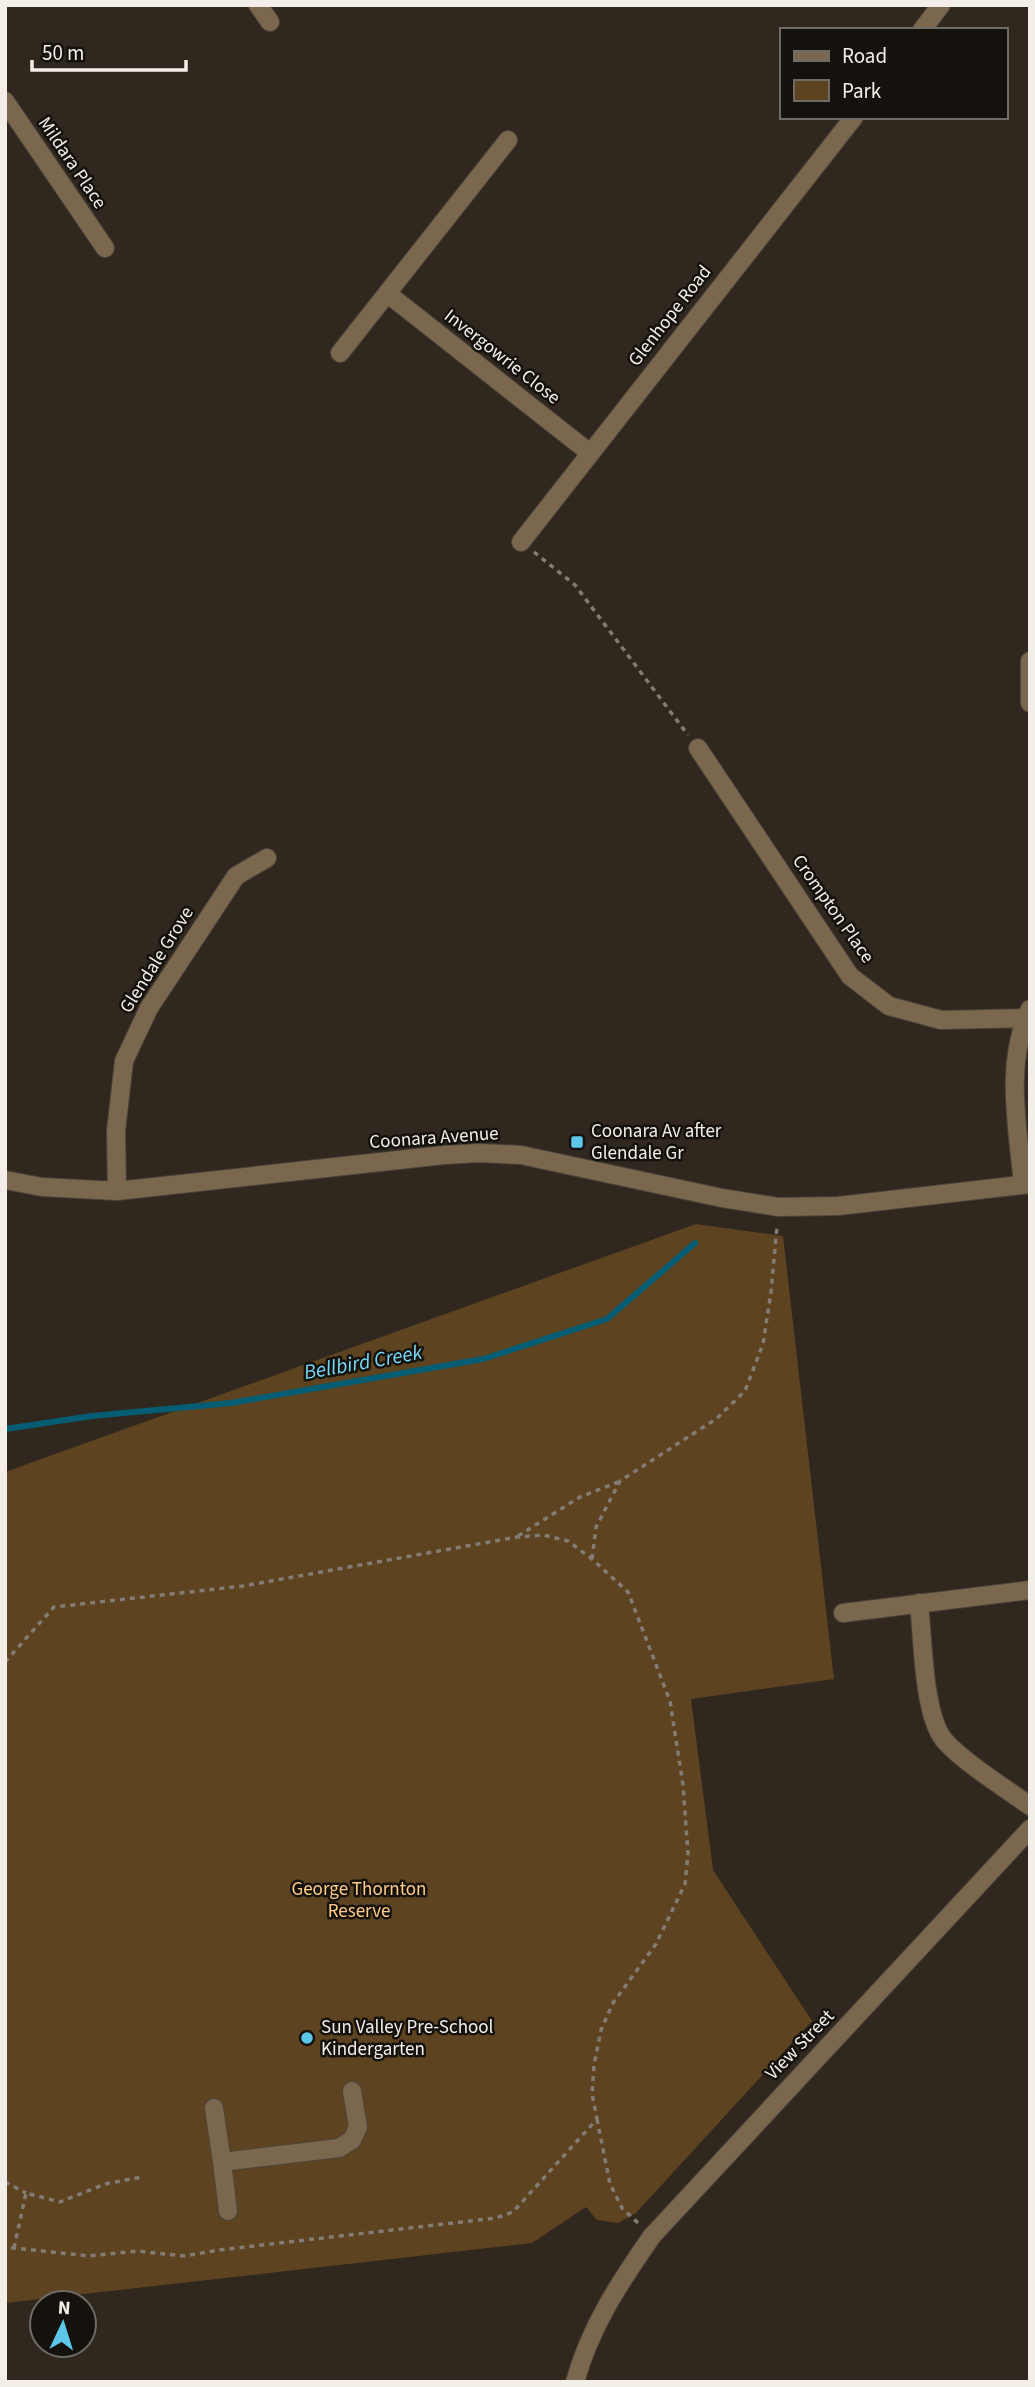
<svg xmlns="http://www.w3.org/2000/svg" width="1035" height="2387" font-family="'Source Sans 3',sans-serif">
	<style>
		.green { fill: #5d4320 }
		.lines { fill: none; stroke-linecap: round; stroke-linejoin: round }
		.stream { stroke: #055d73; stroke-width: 6 }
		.minor-casing { stroke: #4b443b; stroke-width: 20 }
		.path { stroke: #827c74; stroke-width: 3.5; stroke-dasharray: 5 5; stroke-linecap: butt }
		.minor { stroke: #7b674e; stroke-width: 18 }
		.poi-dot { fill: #5cc7e8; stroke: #15120e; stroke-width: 2.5 }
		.labels { text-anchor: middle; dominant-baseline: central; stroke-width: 5; stroke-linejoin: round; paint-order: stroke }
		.street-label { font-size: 19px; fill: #f3eee8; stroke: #15120e }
		.poi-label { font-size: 19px; fill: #f3eee8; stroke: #15120e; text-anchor: start }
		.park-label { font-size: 19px; fill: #ffcb87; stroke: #15120e }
		.water-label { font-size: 21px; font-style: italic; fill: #76dbfa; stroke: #15120e }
	</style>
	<rect width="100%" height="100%" fill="#30281f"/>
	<!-- green -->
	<path class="green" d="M696 1224 783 1236 834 1679 691 1699 713 1870 812 2021 636 2213 618 2223 597 2220 586 2207 532 2243 5 2303V1472Z"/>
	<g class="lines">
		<!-- stream -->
		<path class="stream" d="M5 1429 92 1416 231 1403 483 1359 607 1319 695 1243"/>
		<defs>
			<path id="minor" d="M258 5 270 22
				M922 30 941 5
				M5 101 105 248
				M388 294 590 453
				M340 353 508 140
				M521 542 854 117
				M1030 661V703
				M698 748 850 976 889 1006 941 1020 1025 1018
				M5 1180 42 1187 117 1191 444 1155 479 1153 521 1155 722 1198 778 1207 838 1206 1030 1184
				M1023 1185C1018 1128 1004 1063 1030 1009
				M117 1191 116 1131 124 1061 149 1008 236 876 267 858
				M919 1603C923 1638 923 1714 944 1740 963 1762 1005 1788 1030 1806
				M843 1613 1030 1590
				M214 2108 222 2162 339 2148 352 2140 358 2127 352 2091
				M222 2162 228 2211
				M575 2382C590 2327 620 2282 652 2236L1030 1829"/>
		</defs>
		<!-- minor casing -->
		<use href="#minor" class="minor-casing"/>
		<!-- path -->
		<path class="path" d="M534 552 575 585 688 735
			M518 1536 580 1497 618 1482
			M592 1559 596 1527 620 1481 716 1419 745 1391 763 1344 771 1292 777 1226
			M5 1662 54 1607 243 1586 517 1537 543 1535 568 1541 592 1559 628 1592 670 1701 683 1785 688 1854 685 1884 656 1944 613 2003 601 2030 594 2065 592 2094 597 2119 513 2212 496 2218 219 2250 185 2256 137 2251 89 2256 5 2247
			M597 2119 610 2184 622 2208 639 2224
			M5 2182 26 2193
			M14 2248 26 2193 60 2202 105 2184 142 2177"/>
		<!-- minor -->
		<use href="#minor" class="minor"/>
	</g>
	<!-- markers -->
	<g class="poi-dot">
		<rect x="570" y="1135" width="14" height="14" rx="3.5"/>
		<circle cx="307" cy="2038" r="7"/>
	</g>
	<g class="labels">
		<!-- street labels -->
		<g class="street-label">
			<text transform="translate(72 163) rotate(56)">Mildara Place</text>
			<text transform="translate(670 316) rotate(-52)">Glenhope Road</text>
			<text transform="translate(502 357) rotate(38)">Invergowrie Close</text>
			<text transform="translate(833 909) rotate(55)">Crompton Place</text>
			<text transform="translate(157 960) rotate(-58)">Glendale Grove</text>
			<text transform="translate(434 1138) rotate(-4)">Coonara Avenue</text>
			<text transform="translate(800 2045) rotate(-46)">View Street</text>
		</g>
		<!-- poi labels -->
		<g class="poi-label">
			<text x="591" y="1131">Coonara Av after<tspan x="591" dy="22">Glendale Gr</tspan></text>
			<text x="321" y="2027">Sun Valley Pre-School<tspan x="321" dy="22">Kindergarten</tspan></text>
		</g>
		<!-- park labels -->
		<g class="park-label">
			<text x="359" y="1889">George Thornton<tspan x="359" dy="22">Reserve</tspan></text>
		</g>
		<!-- water labels -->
		<g class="water-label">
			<text transform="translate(363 1362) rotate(-10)">Bellbird Creek</text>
		</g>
	</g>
	<!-- border -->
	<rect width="1035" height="2387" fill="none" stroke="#f3eee8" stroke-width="14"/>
	<!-- legend -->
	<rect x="780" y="28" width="228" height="91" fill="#15120e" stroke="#6e6a65" stroke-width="2"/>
	<rect x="794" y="51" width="35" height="10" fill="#7b674e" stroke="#6e6a65" stroke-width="2"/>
	<text x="842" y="63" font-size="21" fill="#f3eee8">Road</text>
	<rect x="794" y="80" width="35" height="21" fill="#5d4320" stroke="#6e6a65" stroke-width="2"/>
	<text x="842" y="98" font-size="21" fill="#f3eee8">Park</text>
	<!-- north arrow -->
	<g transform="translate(63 2324) rotate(4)"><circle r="33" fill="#15120e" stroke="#6e6a65" stroke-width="2"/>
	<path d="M0-5L12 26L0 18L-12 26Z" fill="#5cc7e8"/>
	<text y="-10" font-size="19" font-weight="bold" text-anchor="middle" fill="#f3eee8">N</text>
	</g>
	<!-- scale -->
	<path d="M32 60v10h154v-10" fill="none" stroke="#f3eee8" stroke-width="3.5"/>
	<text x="42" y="60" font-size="21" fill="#f3eee8" stroke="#15120e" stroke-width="5" paint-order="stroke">50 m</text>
</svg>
